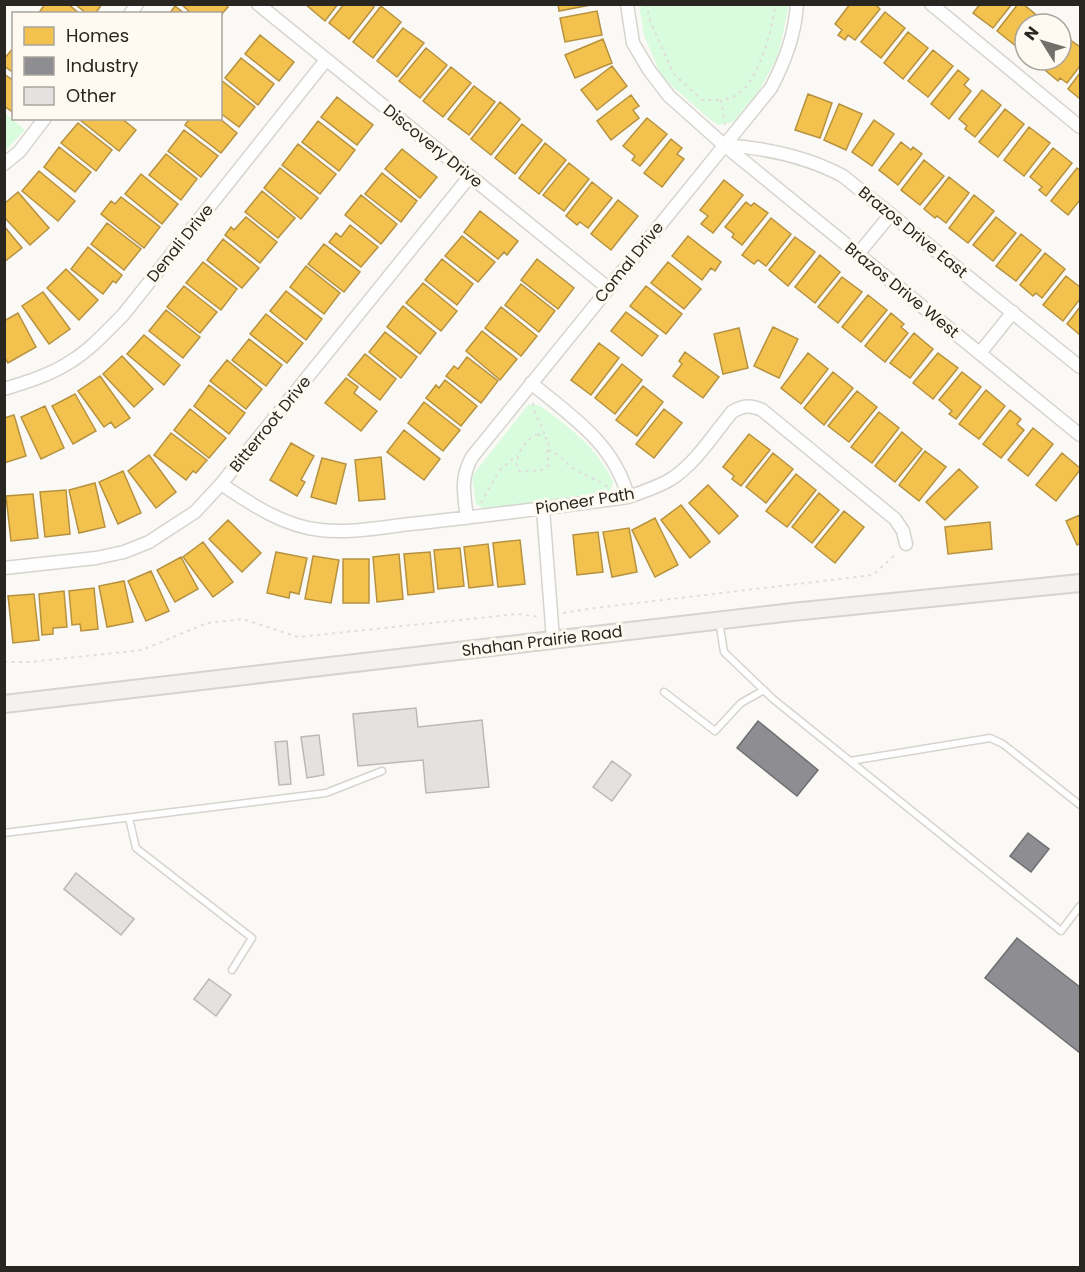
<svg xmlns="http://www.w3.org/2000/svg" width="1085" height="1272" font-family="Poppins,sans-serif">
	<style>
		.green { fill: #d9fbde }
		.homes { fill: #f2c14e; stroke: #b69240; stroke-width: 1.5 }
		.industry { fill: #8d8d92; stroke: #6f6e70; stroke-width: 1.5 }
		.building { fill: #e6e1e1; stroke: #bbb8b7; stroke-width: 1.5 }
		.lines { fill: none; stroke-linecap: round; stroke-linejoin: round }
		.lane-casing { stroke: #d7d4cf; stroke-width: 9 }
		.street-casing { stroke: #d7d4cf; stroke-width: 15 }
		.secondary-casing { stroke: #d7d4cf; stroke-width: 20 }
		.path { stroke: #dfdedc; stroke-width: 2; stroke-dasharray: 3 4.5; stroke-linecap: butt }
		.lane { stroke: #fefefe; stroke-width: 6 }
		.street { stroke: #fefefe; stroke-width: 12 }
		.secondary { stroke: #f4f1ef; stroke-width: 16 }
		.labels { text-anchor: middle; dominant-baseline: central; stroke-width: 6; stroke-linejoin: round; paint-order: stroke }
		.street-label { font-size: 16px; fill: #292621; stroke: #fefaf2 }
	</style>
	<rect width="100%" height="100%" fill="#fbf9f5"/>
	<!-- green -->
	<path class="green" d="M639 5H789L778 56 759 91 733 122 718 125 707 117 661 76 644 35Z
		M5 113 25 130 5 151H4Z
		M528 405H539C568 426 598 448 613 482L609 495 483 508 476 504 472 476Z"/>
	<!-- homes -->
	<path class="homes" d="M45 4H68L80 14H38Z
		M75 4H102L95 14H87Z
		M181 4H225L228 7 220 16V14H192Z
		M305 4H338L325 21Z
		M344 4H371L374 7 349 39 329 23Z
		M558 4H596L559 11Z
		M850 4H875L880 9 855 40 848 35 845 40 838 35 842 30 835 24Z
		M980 4H1012L993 28 973 13Z
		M1018 4H1023L1040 18 1036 24H1025V37L1017 47 997 31Z
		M175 6 185 14H169Z
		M381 6 401 22 373 58 353 42Z
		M597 11 602 35 565 42 560 18Z
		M885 12 905 28 881 58 861 42Z
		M403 28 424 43 397 77 377 61Z
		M908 32 928 48 903 79 884 63Z
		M260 35 294 62 279 81 245 54Z
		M603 39 612 63 575 78 565 55Z
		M1069 39 1080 47V66L1067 83 1060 78 1058 81 1045 70 1052 60H1061V49Z
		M14 47V73L4 66V59Z
		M426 48 447 65 420 98 399 81Z
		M933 50 953 66 928 97 908 81Z
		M241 58 274 84 258 105 225 78Z
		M612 66 627 86 597 110 581 90Z
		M451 67 471 83 443 117 423 101Z
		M958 70 969 79 964 85 971 91 949 119 931 104Z
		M1080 73V99L1068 89Z
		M4 74 14 81V113L4 106Z
		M221 80 255 107 239 127 220 113Z
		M474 86 495 102 469 135 448 119Z
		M982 90 1001 105 975 137 965 129 967 126 959 119Z
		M808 94 832 103 820 138 795 130Z
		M631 95 639 106 633 110 639 118 611 140 597 121Z
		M337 97 373 125 357 145 321 117Z
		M500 102 520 119 491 155 471 139Z
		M839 104 862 114 846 150 824 140Z
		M1005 109 1024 124 998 157 979 142Z
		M82 118H121L136 130 119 151 80 120Z
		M190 118H219L237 133 221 153 185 125Z
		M647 118 667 134 640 166 632 160 635 156 623 146Z
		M874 120 894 134 872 166 852 152Z
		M318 121 355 150 339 171 302 142Z
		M78 123 112 150 96 171 61 143Z
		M522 124 542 140 515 174 495 158Z
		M1029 127 1050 143 1024 176 1004 160Z
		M184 130 218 156 201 177 168 151Z
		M671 139 682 148 677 154 684 159 662 187 644 173Z
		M901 142 911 150 913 147 922 154 898 185 879 170Z
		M545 143 566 160 539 194 519 178Z
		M298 144 336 174 320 194 282 165Z
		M59 147 91 172 75 192 44 167Z
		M1053 148 1072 163 1046 196 1039 190 1042 187 1030 177Z
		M402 149 437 177 420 198 385 169Z
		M166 154 197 179 181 200 149 175Z
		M924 160 944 176 920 205 901 190Z
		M569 163 589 179 564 211 543 195Z
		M280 168 318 198 301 219 264 188Z
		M1077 168 1080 170V200L1068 215 1051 201Z
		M39 171 75 201 58 221 22 191Z
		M382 173 417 201 401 222 365 194Z
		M141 174 178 204 162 224 125 194Z
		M949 177 969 193 946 223 937 216 935 218 924 209Z
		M724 180 743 195 713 233 701 224 708 216 700 210Z
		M592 182 612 198 588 228 580 222 577 225 566 216Z
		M262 191 295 218 278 238 245 212Z
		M18 192 49 228 30 245 4 217V204Z
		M361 195 397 224 381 244 345 215Z
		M974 195 994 211 968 243 949 228Z
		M121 197 160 227 144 248 101 214 111 201 115 204Z
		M618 200 638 216 611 250 591 234Z
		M746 202 751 206 754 203 768 213 742 245 732 237 734 234 725 227Z
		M480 211 518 241 507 255 504 252 498 259 464 232Z
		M246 217 277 242 260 263 225 235 231 227 234 230Z
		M996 217 1016 233 993 261 973 245Z
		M771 218 791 234 766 266 758 260 754 264 742 255Z
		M107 223 141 249 124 270 91 244Z
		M350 225 378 247 361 267 329 242 336 233 341 237Z
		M4 226 22 248 4 262Z
		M1021 234 1041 250 1016 281 996 266Z
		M462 236 495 262 478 282 445 256Z
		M688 236 721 262 715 271 711 268 702 280 672 256Z
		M795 237 815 252 788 286 769 270Z
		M223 239 259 268 242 288 207 260Z
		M324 244 360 272 344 292 308 264Z
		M88 247 122 275 116 283 113 281 103 294 71 269Z
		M1045 253 1065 269 1042 298 1036 293 1033 296 1020 285Z
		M820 255 840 272 815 303 795 287Z
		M442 259 473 284 457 305 425 280Z
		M537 259 574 288 558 309 521 280Z
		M203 262 237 289 221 310 186 283Z
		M668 262 701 289 684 309 651 283Z
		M306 266 340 293 324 314 290 287Z
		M66 269 98 300 79 320 47 288Z
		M1066 276 1080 287V299L1063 321 1043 305Z
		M842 277 862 292 838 323 818 307Z
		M423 283 457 311 441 331 406 303Z
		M521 284 555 311 539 332 505 305Z
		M184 286 217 312 200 333 167 307Z
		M646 286 682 314 666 334 630 306Z
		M286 291 322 319 306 340 270 311Z
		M43 292 70 329 49 344 22 306Z
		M868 295 887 310 861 342 842 327Z
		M403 306 436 333 420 354 387 327Z
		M501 307 537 336 521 356 485 328Z
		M1080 307V335L1067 324Z
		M166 310 200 337 183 358 149 331Z
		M626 312 658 336 642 356 611 331Z
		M18 313 36 347 8 363 4 356V321Z
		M891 313 904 324 901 327 908 333 885 362 865 346Z
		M266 314 303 343 287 363 250 334Z
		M773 327 798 339 779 378 754 366Z
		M739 328 748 368 723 374 714 334Z
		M482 331 517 359 500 380 466 351Z
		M385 332 417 357 401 378 369 352Z
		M914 333 933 349 910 378 890 363Z
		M144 335 180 365 164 385 127 354Z
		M249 339 282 365 266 386 232 360Z
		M599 343 619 358 591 395 571 380Z
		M685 352 719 377 703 398 673 376 682 364 679 361Z
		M808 353 828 369 801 404 781 388Z
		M938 353 958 368 933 399 913 383Z
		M365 354 396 379 380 400 348 375Z
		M122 356 153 389 134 407 103 374Z
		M467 357 498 381 481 403 446 376 454 366 458 369Z
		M227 360 262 389 246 409 210 381Z
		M622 364 642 380 615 414 595 398Z
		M833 372 853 388 824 425 804 408Z
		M962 372 981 387 956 419 949 414 952 411 939 400Z
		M100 376 130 418 115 428 111 422 104 427 78 391Z
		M346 378 358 387 354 393 377 411 361 431 325 403Z
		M445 380 477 406 461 426 426 398 436 385 439 388Z
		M209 385 245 413 229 434 194 406Z
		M643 386 663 402 637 436 616 420Z
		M986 390 1005 406 979 439 959 424Z
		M857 391 877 407 849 442 828 426Z
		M75 394 96 431 73 444 52 406Z
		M424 402 460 430 443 451 408 423Z
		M45 406 64 448 41 459 21 417Z
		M190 409 226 438 209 458 174 430Z
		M664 409 682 423 654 458 636 444Z
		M1010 410 1021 419 1017 424 1024 430 1001 458 983 444Z
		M879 412 899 428 872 463 851 447Z
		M14 415 26 456 4 463V418Z
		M1033 428 1053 444 1028 476 1008 460Z
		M404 430 440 459 424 480 387 452Z
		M902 432 922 449 895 482 875 466Z
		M171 433 207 460 196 473 193 471 186 480 154 455Z
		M749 434 770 450 741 486 732 479 734 476 723 467Z
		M291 443 314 456 301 480 305 482 297 496 270 480Z
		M925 451 946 467 919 501 899 485Z
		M773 453 793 469 766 503 746 487Z
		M1062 453 1080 468V470L1056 501 1036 485Z
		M149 455 176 492 156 508 128 471Z
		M381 457 385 499 359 501 355 460Z
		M322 458 346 464 336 504 311 497Z
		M959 469 978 487 945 520 926 502Z
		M123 471 141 513 118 524 99 482Z
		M796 474 816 490 787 527 766 511Z
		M95 483 105 527 79 533 69 490Z
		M708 485 738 516 719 534 689 503Z
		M66 490 70 534 45 537 40 492Z
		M819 493 839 510 812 543 792 527Z
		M33 494 38 538 11 541 6 496Z
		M681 505 710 542 690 558 661 520Z
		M844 511 864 527 835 563 815 547Z
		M1080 515V543L1077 545 1066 521Z
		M655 518 678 565 655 577 632 530Z
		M228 520 261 553 242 572 209 539Z
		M990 522 992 549 948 554 945 527Z
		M629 528 637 572 612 577 603 532Z
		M598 532 603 572 577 575 573 535Z
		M520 540 525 584 498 587 493 543Z
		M203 542 233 582 213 597 183 557Z
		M488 544 493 585 469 588 464 547Z
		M460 548 464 586 438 589 434 550Z
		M276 552 307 558 299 594 290 592 289 598 267 593Z
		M430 552 434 592 408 595 404 554Z
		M399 554 403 599 377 602 373 557Z
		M313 556 339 560 331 603 305 599Z
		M181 557 198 589 175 602 157 570Z
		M343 559H369V603H343Z
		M151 571 169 611 146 621 128 581Z
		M124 581 133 622 107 627 99 586Z
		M94 588 98 629 81 631 80 624 72 625 69 591Z
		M64 591 67 627 53 628V634L42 635 39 594Z
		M34 594 39 640 13 643 8 596Z"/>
	<!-- industry -->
	<path class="industry" d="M758 721 818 770 797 796 737 748Z
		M1028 833 1049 849 1031 872 1010 856Z
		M1017 938 1080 987V1053L985 978Z"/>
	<!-- building -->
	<path class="building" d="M416 708 418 727 482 720 489 787 426 793 423 760 358 766 353 714Z
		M319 735 324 775 307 778 301 737Z
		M287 741 291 784 279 785 275 742Z
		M612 761 631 775 612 801 593 787Z
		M76 873 134 919 121 935 64 889Z
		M209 979 231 995 216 1016 194 999Z"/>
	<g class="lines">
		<defs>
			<path id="lane" d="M719 621 724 652 773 699 1061 931 1080 906
				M664 692 715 731 741 703 764 690
				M850 761 990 738 1003 744 1080 805
				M129 818 136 848 252 938 232 970
				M4 833 326 793 382 771"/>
			<path id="street" d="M258 4 608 288
				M627 4 633 43 649 70 669 96 724 145 1080 435
				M931 4 1080 127
				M130 14 137 4
				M724 145C765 148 806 156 843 176L1080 367
				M4 164 19 152 45 118
				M858 254 891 214
				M980 353 1013 312
				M531 383C571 416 615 444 628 497
				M4 389C27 382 50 375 70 362 90 350 106 332 123 315L326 60
				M221 484C251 504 283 526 320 530 352 534 387 526 420 523 489 515 559 507 628 497 643 492 658 487 671 479 696 463 713 435 732 412 742 406 750 404 762 410L895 519 903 531 906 544
				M543 509 553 639
				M467 518C464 494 460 478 472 457L771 88C785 61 795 35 797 4
				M4 568 96 558 124 552 149 542 195 512 221 484 470 176"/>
			<path id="secondary" d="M4 704 792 612 1080 583"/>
		</defs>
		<!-- lane casing -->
		<use href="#lane" class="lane-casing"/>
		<!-- street casing -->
		<use href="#street" class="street-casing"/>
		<!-- secondary casing -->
		<use href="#secondary" class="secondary-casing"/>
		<!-- path -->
		<path class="path" d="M647 4 649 18 673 73 702 100H721
			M725 125 721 100C725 99 731 98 735 96 758 84 773 29 775 4
			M533 403C534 418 544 425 545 437
			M538 434 549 440 547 455 549 465 541 470 521 472 517 469C515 455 525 439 538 434Z
			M548 450C562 454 563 462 574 469 585 476 597 479 608 487
			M481 503 499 471 517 455
			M563 613 595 608 873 575 897 553
			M4 662H29L142 650 207 623 243 619 298 637 517 614 540 617"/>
		<!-- lane -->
		<use href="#lane" class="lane"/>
		<!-- street -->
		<use href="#street" class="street"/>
		<!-- secondary -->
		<use href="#secondary" class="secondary"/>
	</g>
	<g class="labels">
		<!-- street labels -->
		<g class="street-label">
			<text transform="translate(433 146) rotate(39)">Discovery Drive</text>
			<text transform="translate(913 232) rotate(39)">Brazos Drive East</text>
			<text transform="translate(180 243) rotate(-51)">Denali Drive</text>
			<text transform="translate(629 262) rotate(-51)">Comal Drive</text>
			<text transform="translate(902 290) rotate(39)">Brazos Drive West</text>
			<text transform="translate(270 424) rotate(-51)">Bitterroot Drive</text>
			<text transform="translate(585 501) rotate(-9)">Pioneer Path</text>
			<text transform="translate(542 641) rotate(-7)">Shahan Prairie Road</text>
		</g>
	</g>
	<!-- border -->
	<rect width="1085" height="1272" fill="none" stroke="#292621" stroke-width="12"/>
	<!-- legend -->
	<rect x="12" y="12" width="210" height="108" fill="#fefaf2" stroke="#a9a59e" stroke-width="1.5"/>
	<rect x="24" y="27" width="30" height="18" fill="#f2c14e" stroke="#a9a59e" stroke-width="1.5"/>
	<text x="66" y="42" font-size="18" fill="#292621">Homes</text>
	<rect x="24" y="57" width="30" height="18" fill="#8d8d92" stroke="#a9a59e" stroke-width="1.5"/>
	<text x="66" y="72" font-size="18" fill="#292621">Industry</text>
	<rect x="24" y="87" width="30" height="18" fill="#e6e1e1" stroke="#a9a59e" stroke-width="1.5"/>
	<text x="66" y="102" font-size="18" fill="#292621">Other</text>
	<!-- north arrow -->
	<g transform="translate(1043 42) rotate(307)"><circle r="28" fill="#fefaf2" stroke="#a9a59e" stroke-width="1.5"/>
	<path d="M0-4.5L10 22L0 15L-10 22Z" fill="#72706b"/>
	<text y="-9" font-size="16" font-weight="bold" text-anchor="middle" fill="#292621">N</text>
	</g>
</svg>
